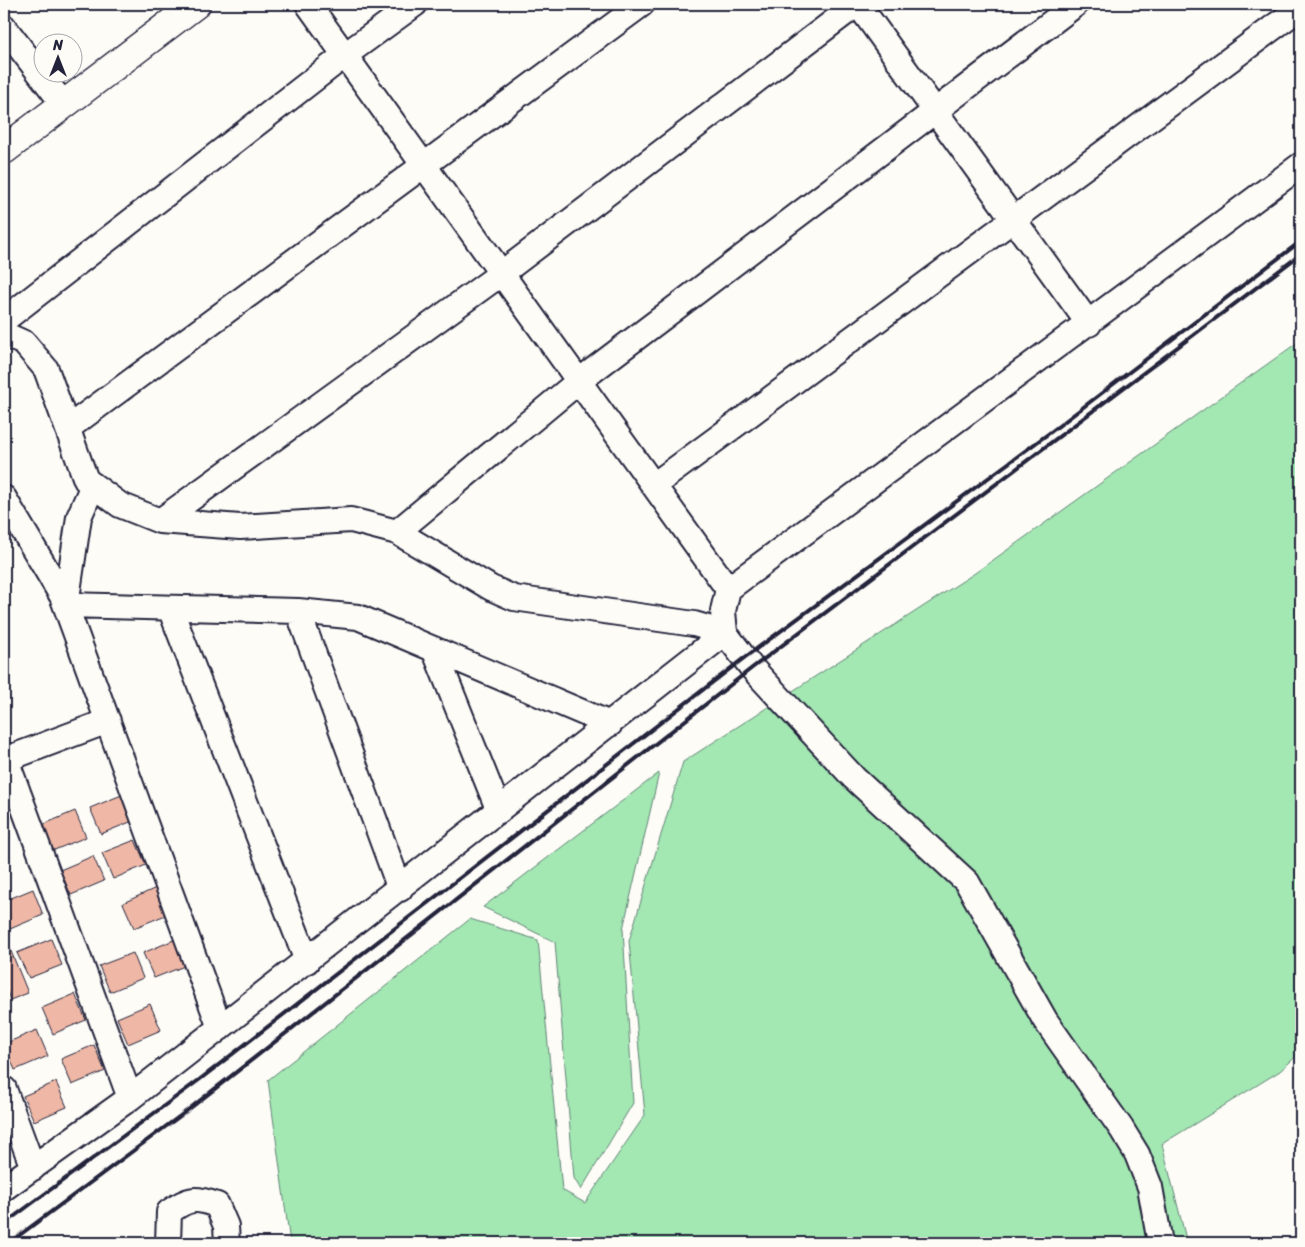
<svg xmlns="http://www.w3.org/2000/svg" width="1305" height="1247" font-family="Sriracha,sans-serif">
	<style>
		.green { fill: #a3e7b2; stroke: #628476 }
		.building { fill: #efb7a5; stroke: #22223b }
		.lines { fill: none; stroke-linecap: round; stroke-linejoin: round }
		.minor-casing { stroke: #22223b; stroke-width: 28 }
		.tertiary-casing { stroke: #22223b; stroke-width: 31 }
		.minor { stroke: #fdfcf7; stroke-width: 24 }
		.tertiary { stroke: #fdfcf7; stroke-width: 28 }
		.rail { stroke: #22223b; stroke-width: 4 }
	</style>
	<rect width="100%" height="100%" fill="#fdfcf7"/>
	<filter id="ink" filterUnits="userSpaceOnUse"><feTurbulence type="fractalNoise" baseFrequency=".02" numOctaves="2"/><feDisplacementMap in="SourceGraphic" scale="10" xChannelSelector="R" yChannelSelector="G"/><feConvolveMatrix kernelMatrix="1 2 1 2 8 2 1 2 1" color-interpolation-filters="sRGB"/></filter>
	<g filter="url(#ink)">
		<!-- green -->
		<path class="green" d="M1301 340V1052L1280 1071 1162 1144 1187 1243H290L268 1080 470 919 538 940 562 1190 585 1203 645 1115 629 941 683 762 975 573Z
			M659 773 623 929 633 1103 581 1190 574 1178 555 942 483 907Z"/>
		<!-- building -->
		<path class="building" d="M124 794 135 820 101 834 90 808Z
			M75 811 86 837 52 851 42 825Z
			M135 840 146 865 113 879 102 853Z
			M93 856 104 881 71 895 60 870Z
			M156 888 168 914 134 928 123 903Z
			M33 889 43 915 10 929 4 914V901Z
			M4 934 28 993 10 1000 4 983Z
			M51 939 62 965 29 978 17 953Z
			M176 939 187 965 154 978 143 953Z
			M133 953 143 978 110 992 99 966Z
			M75 994 86 1020 53 1034 42 1008Z
			M150 1004 161 1030 128 1044 117 1018Z
			M37 1030 48 1056 15 1070 4 1044Z
			M94 1045 105 1071 72 1085 61 1059Z
			M56 1082 67 1107 34 1121 23 1096Z"/>
		<g class="lines">
			<defs>
				<path id="minor" d="M308 4 728 589
					M858 4 1089 324
					M4 27 64 105
					M4 320 345 55 415 4
					M4 334 24 343 46 369 86 480 120 505 160 521 240 527 351 520 397 532 491 588 514 598 694 624 725 633
					M68 428 642 4
					M93 485 79 517 66 605 298 611 358 617 610 724
					M654 485 1301 7
					M4 498 62 596 220 1028
					M160 521 502 273 857 4
					M397 532 579 381 1076 4
					M170 608 307 961
					M298 611 400 889
					M434 649 499 811
					M4 754 130 1098
					M4 760 108 721
					M4 1089 33 1168
					M4 1188 130 1098 725 633
					M168 1243 169 1212C188 1198 195 1197 217 1205L226 1226 227 1243
					M1160 1243 1150 1187 1137 1154 1121 1128 1045 1020 967 882 854 778 752 668 725 633 723 611 728 589 1301 165"/>
				<path id="tertiary" d="M4 150 196 4"/>
			</defs>
			<!-- minor casing -->
			<use href="#minor" class="minor-casing"/>
			<!-- tertiary casing -->
			<use href="#tertiary" class="tertiary-casing"/>
			<!-- minor -->
			<use href="#minor" class="minor"/>
			<!-- tertiary -->
			<use href="#tertiary" class="tertiary"/>
			<!-- rail -->
			<path class="rail" d="M4 1224 199 1080 744 658 1052 431 1301 241
				M9 1243 184 1113 752 668 1301 254"/>
		</g>
	</g>
	<!-- margin -->
	<rect width="1305" height="1247" fill="none" stroke="#fdfcf7" stroke-width="20"/>
	<rect x="10" y="10" width="1285" height="1227" fill="none" stroke="#22223b" stroke-width="2" filter="url(#ink)"/>
	<!-- north arrow -->
	<g transform="translate(58 58)"><circle r="24" fill="#fdfcf7" stroke="#a5a5ac"/>
	<path d="M0-4L9 19L0 12L-9 19Z" fill="#22223b"/>
	<text y="-8" font-size="14" font-weight="bold" text-anchor="middle" fill="#22223b">N</text>
	</g>
</svg>
